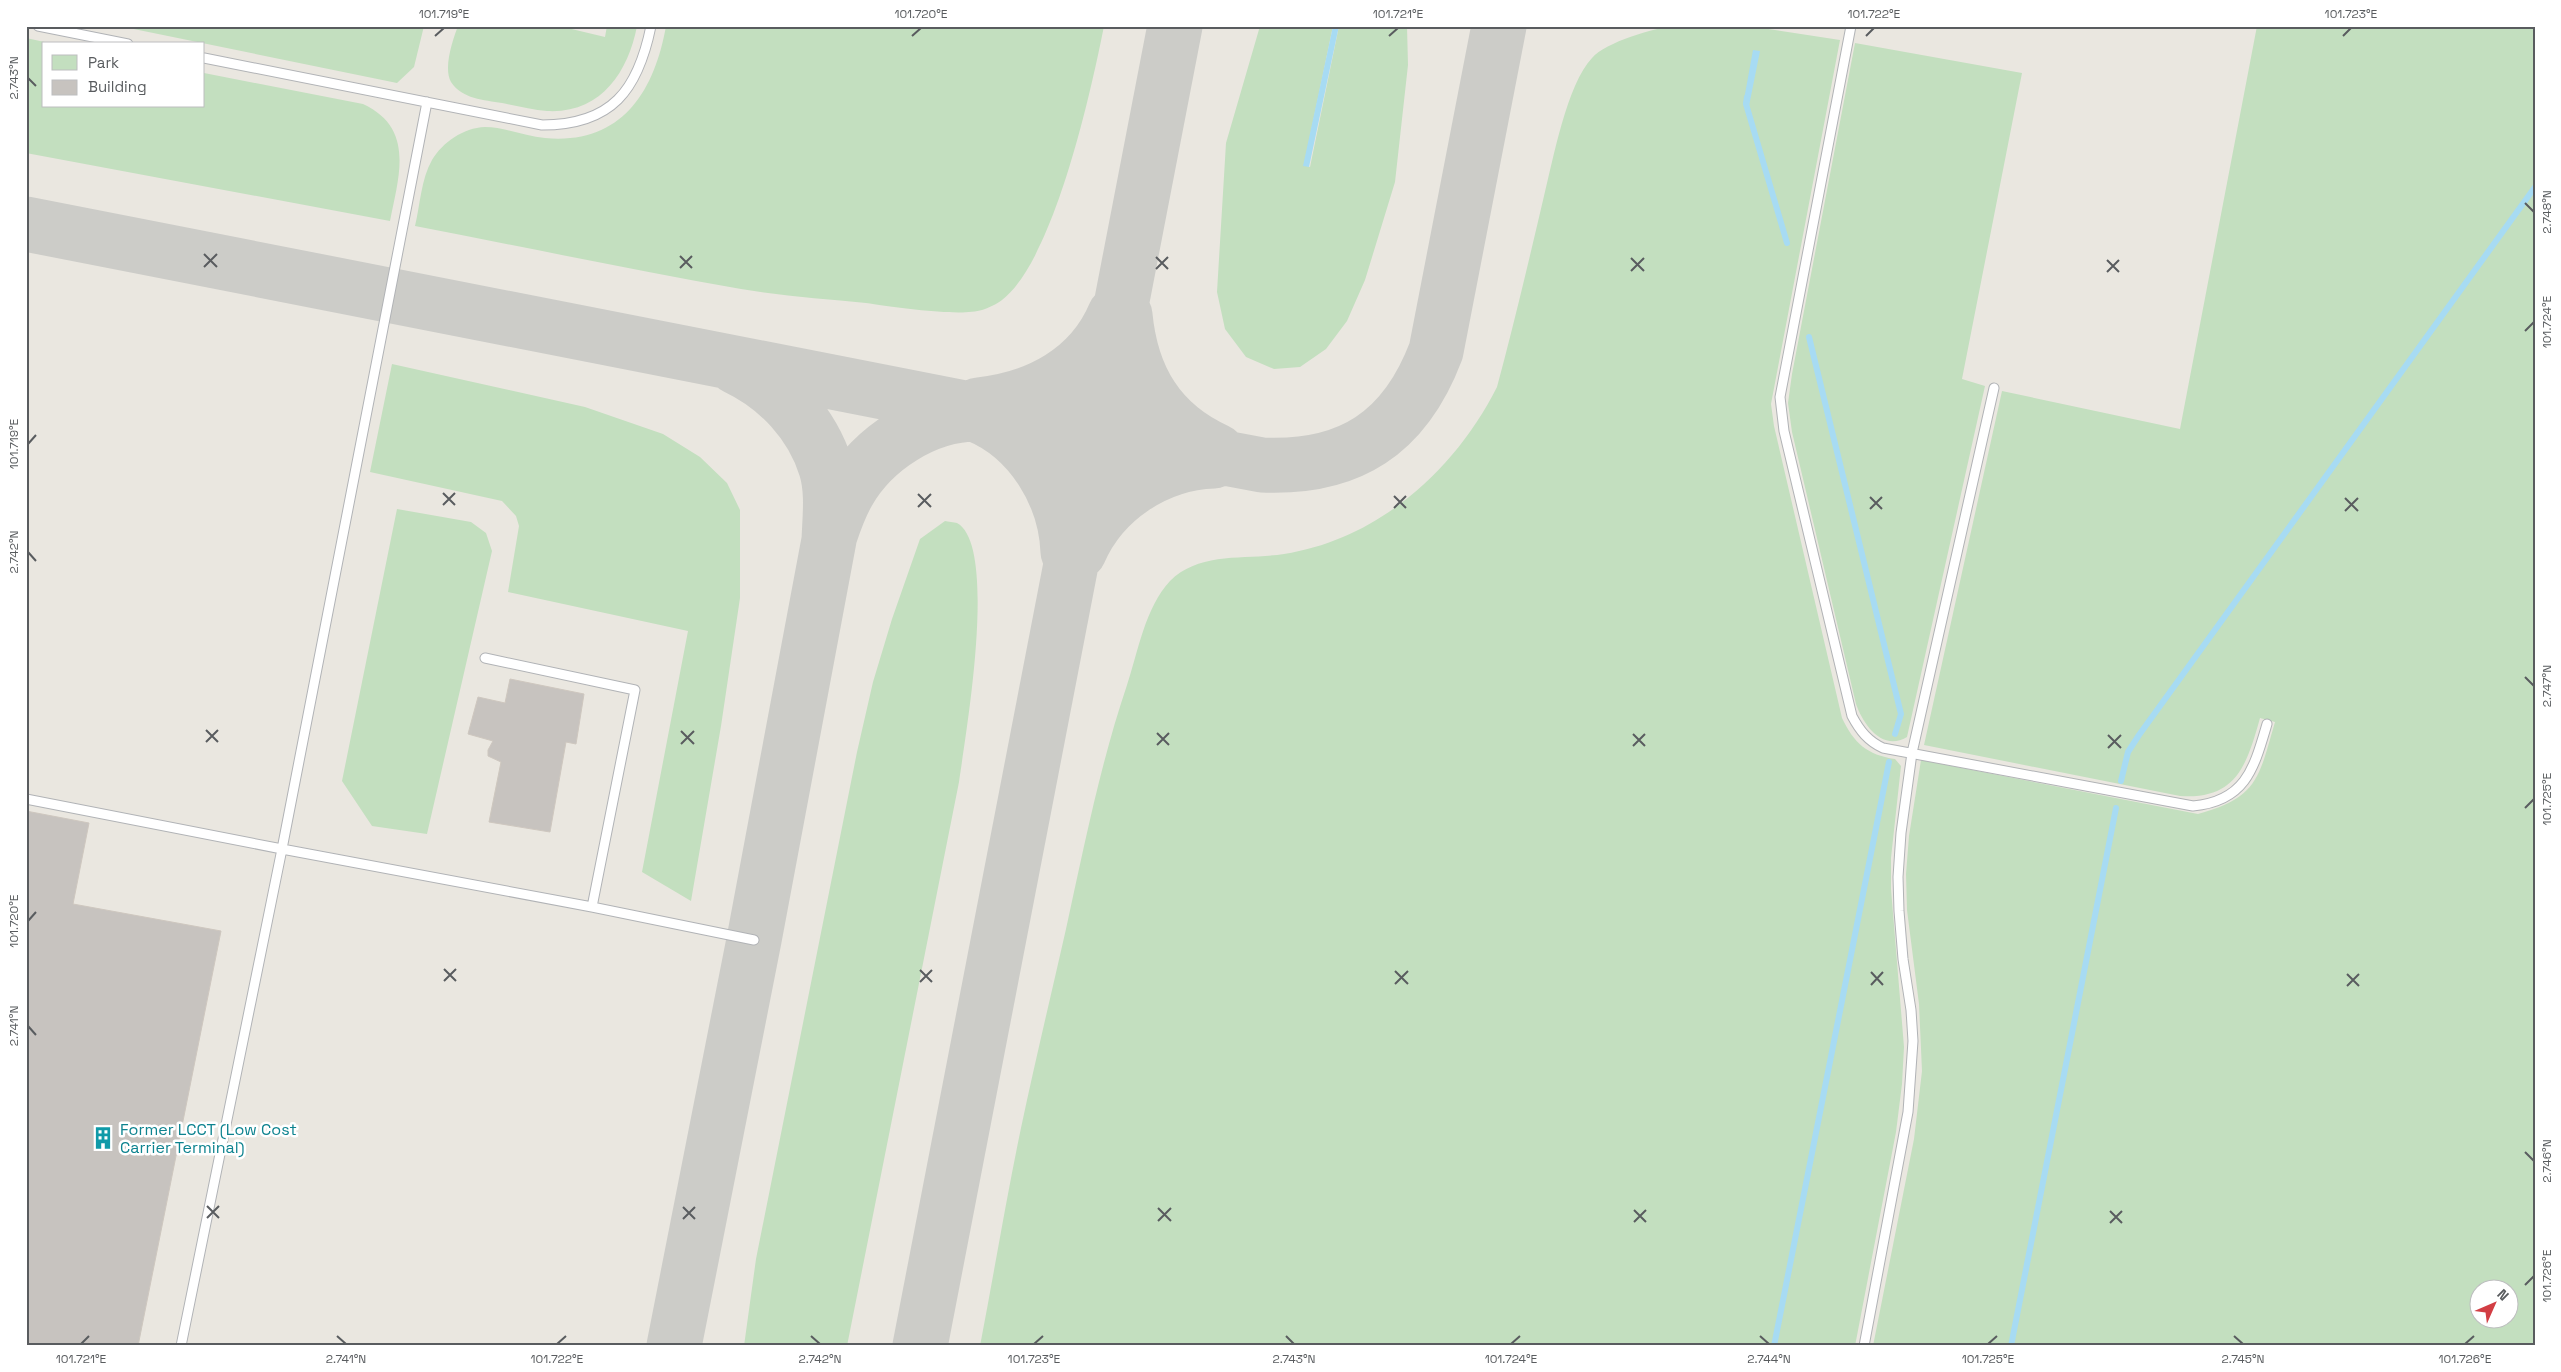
<svg xmlns="http://www.w3.org/2000/svg" width="2561" height="1372" font-family="'Space Grotesk',sans-serif">
	<style>
		.green { fill: #c3dfbf; fill-rule: evenodd }
		.water { fill: #a7dbf3 }
		.lines { fill: none; stroke-linecap: round; stroke-linejoin: round }
		.stream { stroke: #a7dbf3; stroke-width: 6 }
		.taxiway { stroke: #ccccc8; stroke-width: 55 }
		.building { fill: #c7c3bf; stroke: #cec7bf }
		.service-casing { stroke: #b1b3b6; stroke-width: 11 }
		.service { stroke: #fff; stroke-width: 9 }
		.ticks { fill: none; stroke: #595c5f; stroke-width: 2 }
		.labels { text-anchor: middle; dominant-baseline: central; stroke-width: 5; stroke-linejoin: round; paint-order: stroke }
		.culture-label { font-size: 16px; fill: #0d838f; stroke: #fff; text-anchor: start }
		.neatline { fill: none; stroke: #595c5f; stroke-width: 2 }
		.ticks-label { font-size: 12px; text-anchor: middle; fill: #595c5f }
	</style>
	<rect width="100%" height="100%" fill="#eae7e0"/>
	<!-- green -->
	<path class="green" d="M119 26H424L414 67 397 83Z
		M458 26H559L605 37 607 26H637C628 73 600 114 547 111 533 110 517 106 502 103 484 100 462 99 451 82 443 68 453 39 458 26Z
		M666 26H1104C1091 92 1054 260 1002 300 997 304 988 308 982 310 960 317 892 307 866 303 825 299 782 296 741 289 632 270 524 247 415 226 420 206 421 179 432 160 443 142 463 128 485 127 504 127 525 136 545 138 620 145 654 94 666 26Z
		M1260 26H1333L1304 165 1310 167 1339 26H1407L1408 65 1395 182 1365 280 1347 321 1326 349 1300 367 1274 369 1246 357 1225 329 1217 292 1226 143Z
		M1675 26 1755 27 1840 40 1771 404 1774 426 1842 718C1854 743 1867 755 1895 759L1901 766 1891 858V889L1904 1047 1902 1084 1896 1132 1855 1346H980C994 1273 1006 1200 1021 1128 1035 1062 1051 995 1066 929 1084 847 1100 765 1127 685 1138 652 1145 608 1170 581 1200 551 1246 560 1284 554 1379 539 1455 470 1497 387 1514 324 1529 260 1544 196 1553 160 1567 84 1592 58 1606 42 1654 28 1675 26Z
		M2257 26H2535V1346H1873L1914 1139 1922 1071 1919 1004 1907 910 1906 874 1909 836 1921 760 2198 814C2258 798 2259 777 2275 722L2260 718C2247 764 2237 800 2180 796L1924 745 2002 391 2180 429ZM2478 1290H2508V1320H2478Z
		M26 38 54 44H44V106H204V73L363 104C415 128 399 176 390 221L26 153Z
		M1855 43 2022 73 1962 379 1985 386 1907 737C1882 752 1863 724 1856 704L1792 432 1788 403 1792 374Z
		M392 364 585 407 663 434 700 457 727 483 740 510V598L721 726 691 901 642 872 688 631 508 592 519 526 516 516 502 501 370 472Z
		M397 509 471 522 486 533 492 551 427 834 372 826 342 781Z
		M945 521C948 522 954 522 957 523 999 546 965 738 959 782L847 1346H744L756 1259 857 752 873 682 892 619 920 539Z"/>
	<!-- water -->
	<path class="water" d="M1333 26H1339L1309 167 1303 166Z
		M1753 50 1760 51 1749 106 1743 105Z"/>
	<g class="lines">
		<!-- stream -->
		<path class="stream" d="M1747 97 1746 104 1787 243
			M1809 337 1901 714 1895 734
			M2121 781 2128 752 2139 735 2535 187
			M1774 1346 1889 762
			M2011 1346 2116 808"/>
		<!-- taxiway -->
		<path class="taxiway" d="M26 224 1097 434 1262 465C1350 469 1405 433 1436 351L1499 26
			M1125 315C1131 378 1159 425 1217 451
			M978 405C1037 399 1091 371 1115 314
			M977 415C1031 437 1066 495 1068 552
			M830 535C835 520 840 506 848 492 873 448 926 414 977 414
			M1079 552C1102 499 1156 463 1214 461
			M674 1346 754 940 829 540C830 516 833 491 826 468 812 423 778 387 736 367
			M920 1346 1175 26"/>
	</g>
	<!-- building -->
	<path class="building" d="M510 679 584 694 576 744 566 742 550 832 489 822 501 762 488 756V750L493 741 468 734 478 697 505 703Z
		M26 811 89 823 73 904 221 931 138 1346H26Z"/>
	<g class="lines">
		<defs>
			<path id="service" d="M38 26 128 44
				M1851 26 1780 397 1784 431 1852 716C1860 731 1868 741 1883 748L2193 806C2246 801 2254 768 2267 724
				M204 58 542 125C612 125 638 90 651 26
				M427 102 282 849 592 907 754 940
				M485 658 635 690 592 907
				M26 799 282 849 181 1346
				M1864 1346 1908 1112 1913 1041 1911 1010 1903 959 1899 911 1898 877 1901 833 1912 753 1994 388"/>
		</defs>
		<!-- service casing -->
		<use href="#service" class="service-casing"/>
		<!-- service -->
		<use href="#service" class="service"/>
	</g>
	<!-- ticks -->
	<path class="ticks" d="M435 36 444 28M912 36 921 28M1389 36 1398 28M1866 36 1874 28M2343 36 2351 28M28 78 36 86M2525 203 2534 212M204 254 217 267M680 256 692 268M1156 257 1168 269M1631 258 1644 271M2107 260 2119 272M204 267 217 254M680 268 692 256M1156 269 1168 257M1631 271 1644 258M2107 272 2119 260M2525 331 2534 322M28 444 36 435M443 493 455 505M918 494 931 507M1394 496 1406 508M1870 497 1882 509M2345 498 2358 511M443 505 455 493M918 507 931 494M1394 508 1406 496M1870 509 1882 497M2345 511 2358 498M28 552 36 561M2525 677 2534 686M206 730 218 742M681 731 694 744M1157 733 1169 745M1633 734 1645 746M2108 735 2121 748M206 742 218 730M681 744 694 731M1157 745 1169 733M1633 746 1645 734M2108 748 2121 735M2525 808 2534 799M28 921 36 912M444 969 456 981M920 970 932 982M1395 971 1408 984M1871 972 1883 985M2347 974 2359 986M444 981 456 969M920 982 932 970M1395 984 1408 971M1871 985 1883 972M2347 986 2359 974M28 1026 36 1035M2525 1152 2534 1161M207 1206 219 1218M683 1207 695 1219M1158 1208 1171 1221M1634 1210 1646 1222M2110 1211 2122 1223M207 1218 219 1206M683 1219 695 1207M1158 1221 1171 1208M1634 1222 1646 1210M2110 1223 2122 1211M2525 1285 2534 1276M337 1336 346 1344M811 1336 820 1344M1286 1336 1294 1344M1760 1336 1769 1344M2234 1336 2243 1344M81 1344 89 1336M557 1344 566 1336M1034 1344 1043 1336M1511 1344 1520 1336M1988 1344 1997 1336M2465 1344 2474 1336"/>
	<!-- icons -->
	<defs>
		<symbol id="building-bare" viewBox="-9 -9 18 18"><path d="M-4-6H4V6H1V3H-1V6H-4ZM-2.5-4.3h1.7v1.8h-1.7ZM.8-4.3h1.7v1.8H.8ZM-2.5-1h1.7V.8h-1.7ZM.8-1h1.7V.8H.8Z" fill="#0f9aa8" stroke="#fff" stroke-width="2.5" paint-order="stroke"/></symbol>
	</defs>
	<g fill-rule="evenodd">
		<use href="#building-bare" x="87" y="1122" width="32" height="32"/>
	</g>
	<g class="labels">
		<!-- culture labels -->
		<g class="culture-label">
			<text x="120" y="1129">Former LCCT (Low Cost<tspan x="120" dy="18">Carrier Terminal)</tspan></text>
		</g>
	</g>
	<!-- border -->
	<rect width="2561" height="1372" fill="none" stroke="#ffffff" stroke-width="55"/>
	<!-- legend -->
	<rect x="42" y="42" width="162" height="65" fill="#ffffff" stroke="#bdbebf"/>
	<rect x="52" y="55" width="25" height="15" fill="#c3dfbf" stroke="#bdbebf"/>
	<text x="88" y="68" font-size="15" fill="#595c5f">Park</text>
	<rect x="52" y="80" width="25" height="15" fill="#c7c3bf" stroke="#bdbebf"/>
	<text x="88" y="92" font-size="15" fill="#595c5f">Building</text>
	<!-- north arrow -->
	<g transform="translate(2494 1304) rotate(45)"><circle r="24" fill="#ffffff" stroke="#bdbebf"/>
	<path d="M0-4L9 19L0 12L-9 19Z" fill="#d23e44"/>
	<text y="-8" font-size="14" font-weight="bold" text-anchor="middle" fill="#595c5f">N</text>
	</g>
	<rect x="28" y="28" width="2506" height="1316" class="neatline"/>
	<g class="ticks-label">
		<text x="444" y="18">101.719°E</text>
		<text x="921" y="18">101.720°E</text>
		<text x="1398" y="18">101.721°E</text>
		<text x="1874" y="18">101.722°E</text>
		<text x="2351" y="18">101.723°E</text>
		<text transform="translate(14 78) rotate(-90)" y="4">2.743°N</text>
		<text transform="translate(2547 212) rotate(-90)" y="4">2.748°N</text>
		<text transform="translate(2547 322) rotate(-90)" y="4">101.724°E</text>
		<text transform="translate(14 444) rotate(-90)" y="4">101.719°E</text>
		<text transform="translate(14 552) rotate(-90)" y="4">2.742°N</text>
		<text transform="translate(2547 686) rotate(-90)" y="4">2.747°N</text>
		<text transform="translate(2547 799) rotate(-90)" y="4">101.725°E</text>
		<text transform="translate(14 921) rotate(-90)" y="4">101.720°E</text>
		<text transform="translate(14 1026) rotate(-90)" y="4">2.741°N</text>
		<text transform="translate(2547 1161) rotate(-90)" y="4">2.746°N</text>
		<text transform="translate(2547 1276) rotate(-90)" y="4">101.726°E</text>
		<text x="81" y="1363">101.721°E</text>
		<text x="346" y="1363">2.741°N</text>
		<text x="557" y="1363">101.722°E</text>
		<text x="820" y="1363">2.742°N</text>
		<text x="1034" y="1363">101.723°E</text>
		<text x="1294" y="1363">2.743°N</text>
		<text x="1511" y="1363">101.724°E</text>
		<text x="1769" y="1363">2.744°N</text>
		<text x="1988" y="1363">101.725°E</text>
		<text x="2243" y="1363">2.745°N</text>
		<text x="2465" y="1363">101.726°E</text>
	</g>
</svg>
